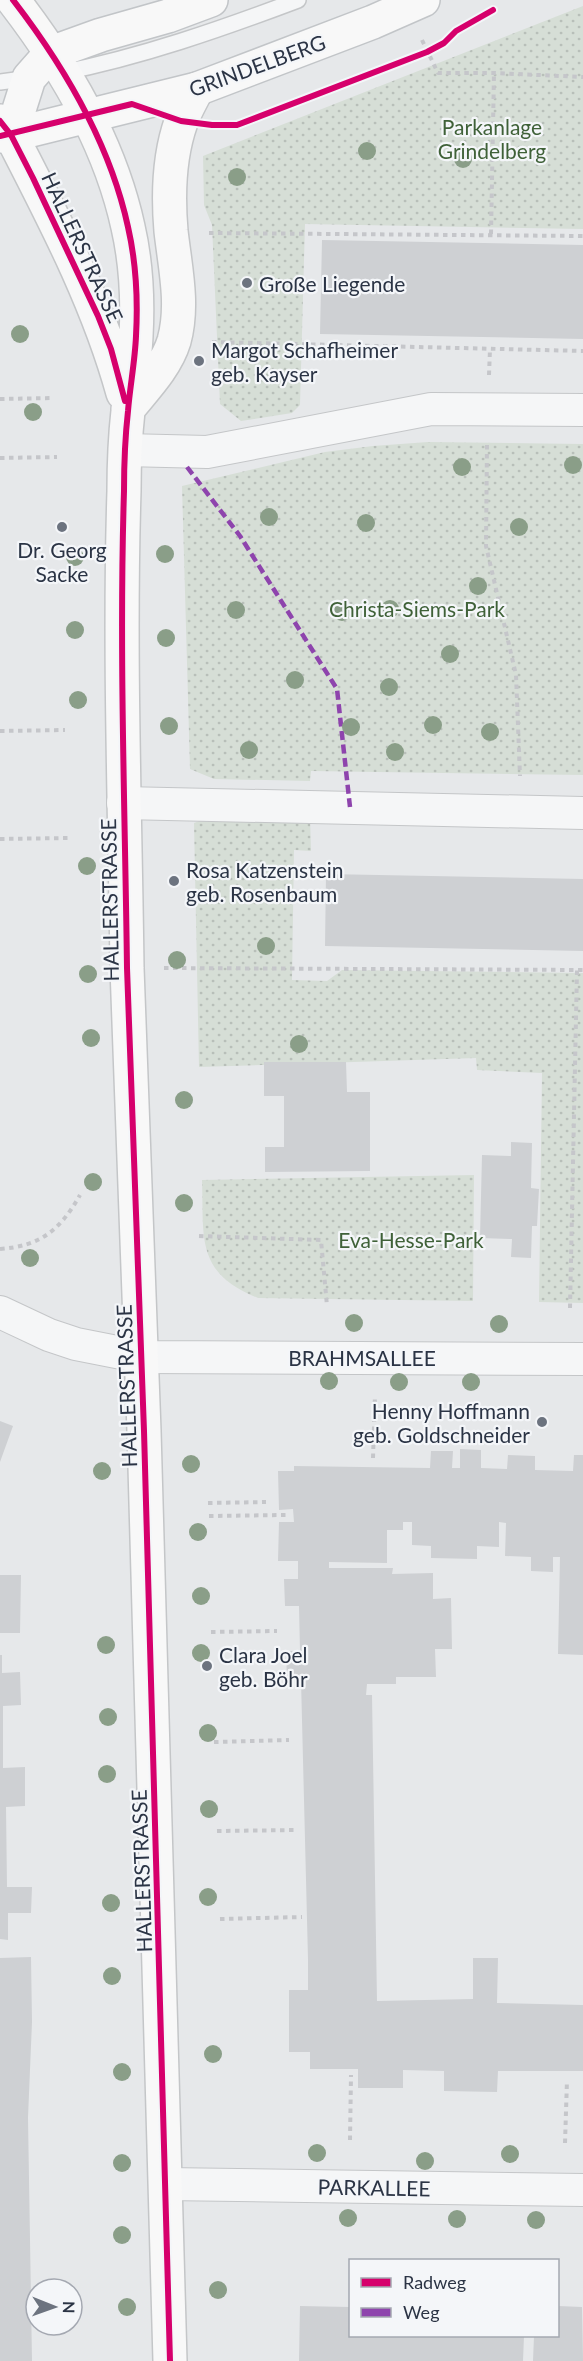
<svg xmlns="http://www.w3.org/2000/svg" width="583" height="2361" font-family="Lato,sans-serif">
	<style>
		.park { fill: url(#park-dots) }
		.building { fill: #ced0d3 }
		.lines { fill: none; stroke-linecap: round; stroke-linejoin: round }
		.lane-casing { stroke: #c4c6c8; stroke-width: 18 }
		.street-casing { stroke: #c4c6c8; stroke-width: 34 }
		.secondary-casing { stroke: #c4c6c8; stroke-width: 36 }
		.primary-casing { stroke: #c2c5c8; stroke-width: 36 }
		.path { stroke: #c5c6ca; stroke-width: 4; stroke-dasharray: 4.5 4.5; stroke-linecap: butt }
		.lane { stroke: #f5f6f7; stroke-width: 15 }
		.street { stroke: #f5f6f7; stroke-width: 32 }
		.secondary { stroke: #f8f8f8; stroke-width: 33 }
		.primary { stroke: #f8f8f8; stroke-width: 33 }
		.quiet { stroke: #8e44ad; stroke-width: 4.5; stroke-dasharray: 9 4.5; stroke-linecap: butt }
		.cycleway-casing { stroke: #f4f6f9; stroke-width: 10 }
		.cycleway { stroke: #d6006c; stroke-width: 6 }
		.tree { fill: #8a9e88 }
		.poi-dot { fill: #6c737f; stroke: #f4f6f9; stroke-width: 2 }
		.labels { text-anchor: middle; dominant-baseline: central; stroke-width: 4.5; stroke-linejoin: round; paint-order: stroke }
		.street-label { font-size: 21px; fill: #2b3445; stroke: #f4f6f9 }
		.park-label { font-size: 21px; fill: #3f6138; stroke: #f4f6f9 }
		.poi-label { font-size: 21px; fill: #2b3445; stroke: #f4f6f9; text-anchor: start }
	</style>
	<defs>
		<pattern id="park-dots" width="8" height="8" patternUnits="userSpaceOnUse" patternTransform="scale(1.5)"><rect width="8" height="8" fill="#d6ded6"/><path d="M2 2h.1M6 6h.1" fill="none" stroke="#b8bfb9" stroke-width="1.8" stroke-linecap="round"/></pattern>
	</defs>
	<rect width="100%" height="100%" fill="#e6e8ea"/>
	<!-- park -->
	<path class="park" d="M583 6V229L305 224 300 405 292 413 241 421 220 404 212 225 204 205 203 156Z
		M428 442 583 444V775L311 771 310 781 214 779 190 769 182 486 325 452 373 446Z
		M218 814 310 816 311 851 294 850 292 980 327 981 342 970 583 973V1303L539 1302 542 1073 477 1070 476 1058 199 1067 194 823Z
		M474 1175 473 1301 258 1298C195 1273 204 1238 202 1180Z"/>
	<!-- building -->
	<path class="building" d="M322 240 583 245V339L320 334Z
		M326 874 583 879V951L325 946Z
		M264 1062H346L347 1092H370V1171L265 1172V1147H284V1096H264Z
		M511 1142 532 1143 531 1188 539 1189 537 1226H532L531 1258 511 1257 512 1239 480 1238 482 1155 511 1156Z
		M0 1421 13 1426 0 1462Z
		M460 1449 481 1450V1468L507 1469 508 1455 535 1456V1470L573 1471 574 1455H583V1655L558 1654 560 1557H553V1572L531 1571V1557L505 1556 506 1523 499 1522V1547L477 1546V1559L431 1558V1546L412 1545V1522H403V1530H387V1563L329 1562V1568H393L392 1574 433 1573V1599L451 1598 452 1649H435L436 1677H396V1684H367L366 1695H372L377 2001 473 1999V1958H498L497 2003 583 2005V2071H498L497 2092 444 2091V2071L403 2070V2088H358V2069H310V2052H289V1990H308V1959L301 1680H287L286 1651H300L299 1606H285L284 1579H298V1561H278L279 1522H294L293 1509 279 1510 278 1471H294V1466L430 1468 431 1451H453L452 1468H460Z
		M0 1575H21L20 1633H0Z
		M0 1655H2V1673L20 1672 21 1705 3 1706V1768L25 1767V1806L6 1807 7 1887H32L31 1913H8V1940L0 1939Z
		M31 1957 32 2022 28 2118 32 2361H0V1958Z
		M300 2306 350 2307V2336H524L523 2361H299Z
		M558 2306 582 2307 583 2361H533L534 2336H558Z"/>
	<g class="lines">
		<defs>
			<path id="lane" d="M60 73C141 57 221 29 298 0
				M0 82 30 78"/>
			<path id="street" d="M125 450 207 452 431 409 583 410
				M123 803 583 813
				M0 1312 49 1335 76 1344 142 1357 583 1359
				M165 2184 583 2190"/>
			<path id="secondary" d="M13 0C64 66 110 144 128 227 136 262 138 300 136 336 135 361 130 386 128 411 125 438 124 465 124 491 119 650 125 809 127 968L144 1431 170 2361
				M0 121 11 135C54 219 98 302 123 393
				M128 409C144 389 166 367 174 341 184 305 175 267 171 231 168 196 169 156 181 122 185 111 192 99 197 89"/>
			<path id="primary" d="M11 135 29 78 51 53 101 35 168 16 211 0
				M0 136 11 135 197 89 373 22 423 0"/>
		</defs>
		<!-- lane casing -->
		<use href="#lane" class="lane-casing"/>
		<!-- street casing -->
		<use href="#street" class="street-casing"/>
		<!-- secondary casing -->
		<use href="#secondary" class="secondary-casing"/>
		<!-- primary casing -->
		<use href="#primary" class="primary-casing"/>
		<!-- path -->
		<path class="path" d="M422 40 438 73H494L583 77
			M209 233 583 236
			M491 234 494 73
			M212 342 583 351
			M489 375 490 349
			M0 399 52 398
			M487 445 486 546 516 675 520 776
			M0 458 57 457
			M0 731 65 730
			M0 839 69 838
			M164 968 583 970
			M199 1236 321 1240 327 1306
			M0 1249C41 1246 60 1230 80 1195
			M570 1308 577 970
			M373 1458 375 1395
			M208 1503 266 1502
			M209 1516 286 1515
			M211 1632 277 1631
			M214 1742 289 1740
			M217 1831 298 1830
			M220 1919 302 1917
			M350 2140 351 2075
			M565 2143 567 2080"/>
		<!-- lane -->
		<use href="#lane" class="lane"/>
		<!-- street -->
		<use href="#street" class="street"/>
		<!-- secondary -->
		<use href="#secondary" class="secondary"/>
		<!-- primary -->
		<use href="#primary" class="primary"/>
		<!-- quiet -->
		<path class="quiet" d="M187 467 240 536 337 689 350 807"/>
		<defs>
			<path id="cycleway" d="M13 0C64 66 110 144 128 227 136 262 138 300 136 336 135 361 130 386 128 411 125 438 124 465 124 491 119 650 125 809 127 968L144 1431 170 2361
				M0 121 11 135 33 178 98 316 111 349 125 401
				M0 136 132 104 181 121 212 125H237L427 52 444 43 456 31 493 10"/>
		</defs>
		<!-- cycleway casing -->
		<use href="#cycleway" class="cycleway-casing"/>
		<!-- cycleway -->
		<use href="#cycleway" class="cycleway"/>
	</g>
	<!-- trees -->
	<g class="tree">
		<circle cx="367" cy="151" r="9"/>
		<circle cx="463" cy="159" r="9"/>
		<circle cx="237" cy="177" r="9"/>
		<circle cx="20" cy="334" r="9"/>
		<circle cx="33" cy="412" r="9"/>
		<circle cx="573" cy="465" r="9"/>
		<circle cx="462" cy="467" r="9"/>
		<circle cx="269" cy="517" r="9"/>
		<circle cx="366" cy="523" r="9"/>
		<circle cx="519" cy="527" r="9"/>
		<circle cx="165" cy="554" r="9"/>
		<circle cx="75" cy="557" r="9"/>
		<circle cx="478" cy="586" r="9"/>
		<circle cx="390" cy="609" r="9"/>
		<circle cx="236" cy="610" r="9"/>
		<circle cx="342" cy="612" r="9"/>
		<circle cx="75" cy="630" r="9"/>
		<circle cx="166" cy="638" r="9"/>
		<circle cx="450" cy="654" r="9"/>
		<circle cx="295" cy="680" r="9"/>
		<circle cx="389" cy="687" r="9"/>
		<circle cx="78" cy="700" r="9"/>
		<circle cx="433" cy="725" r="9"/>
		<circle cx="169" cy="726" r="9"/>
		<circle cx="351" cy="727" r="9"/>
		<circle cx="490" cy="732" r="9"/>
		<circle cx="249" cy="750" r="9"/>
		<circle cx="395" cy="752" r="9"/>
		<circle cx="87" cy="866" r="9"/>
		<circle cx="266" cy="946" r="9"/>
		<circle cx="177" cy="960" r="9"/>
		<circle cx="88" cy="974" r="9"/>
		<circle cx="91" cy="1038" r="9"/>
		<circle cx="299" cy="1044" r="9"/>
		<circle cx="184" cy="1100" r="9"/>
		<circle cx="93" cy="1182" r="9"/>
		<circle cx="184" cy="1203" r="9"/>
		<circle cx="30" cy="1258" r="9"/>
		<circle cx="354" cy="1323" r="9"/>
		<circle cx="499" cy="1324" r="9"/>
		<circle cx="329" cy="1381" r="9"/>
		<circle cx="399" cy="1382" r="9"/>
		<circle cx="471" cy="1382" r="9"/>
		<circle cx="191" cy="1464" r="9"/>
		<circle cx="102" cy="1471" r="9"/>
		<circle cx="198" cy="1532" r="9"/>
		<circle cx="201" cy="1596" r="9"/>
		<circle cx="106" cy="1645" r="9"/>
		<circle cx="201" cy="1653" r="9"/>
		<circle cx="108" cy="1717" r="9"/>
		<circle cx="208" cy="1733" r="9"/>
		<circle cx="107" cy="1774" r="9"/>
		<circle cx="209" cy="1809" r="9"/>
		<circle cx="208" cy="1897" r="9"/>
		<circle cx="111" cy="1903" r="9"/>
		<circle cx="112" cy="1976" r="9"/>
		<circle cx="213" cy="2054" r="9"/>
		<circle cx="122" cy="2072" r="9"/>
		<circle cx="317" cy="2153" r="9"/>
		<circle cx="510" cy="2154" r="9"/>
		<circle cx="425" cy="2161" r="9"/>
		<circle cx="122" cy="2163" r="9"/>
		<circle cx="348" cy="2218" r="9"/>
		<circle cx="457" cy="2219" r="9"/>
		<circle cx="536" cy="2220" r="9"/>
		<circle cx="122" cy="2235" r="9"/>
		<circle cx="218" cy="2290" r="9"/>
		<circle cx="127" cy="2307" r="9"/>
	</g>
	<!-- markers -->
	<g class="poi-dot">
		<circle cx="247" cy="283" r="6"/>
		<circle cx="199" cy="361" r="6"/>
		<circle cx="62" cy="527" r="6"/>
		<circle cx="174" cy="881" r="6"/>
		<circle cx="542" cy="1422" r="6"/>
		<circle cx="207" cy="1666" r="6"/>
	</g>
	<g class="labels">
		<!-- street labels -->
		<g class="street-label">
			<text transform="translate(257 65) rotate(-20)">GRINDELBERG</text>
			<text transform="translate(83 247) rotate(65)">HALLERSTRASSE</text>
			<text transform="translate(109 900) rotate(-91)">HALLERSTRASSE</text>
			<text x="362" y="1357">BRAHMSALLEE</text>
			<text transform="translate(126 1386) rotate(-92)">HALLERSTRASSE</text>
			<text transform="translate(141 1871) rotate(-92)">HALLERSTRASSE</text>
			<text transform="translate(374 2187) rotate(1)">PARKALLEE</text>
		</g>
		<!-- park labels -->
		<g class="park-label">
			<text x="492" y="126">Parkanlage<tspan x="492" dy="24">Grindelberg</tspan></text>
			<text x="417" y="608">Christa-Siems-Park</text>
			<text x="411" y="1239">Eva-Hesse-Park</text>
		</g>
		<!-- poi labels -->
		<g class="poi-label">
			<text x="259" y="283">Große Liegende</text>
			<text x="211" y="349">Margot Schafheimer<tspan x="211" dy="24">geb. Kayser</tspan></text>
			<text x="62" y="549" text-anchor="middle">Dr. Georg<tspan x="62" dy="24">Sacke</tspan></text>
			<text x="186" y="869">Rosa Katzenstein<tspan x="186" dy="24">geb. Rosenbaum</tspan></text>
			<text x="530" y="1410" text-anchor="end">Henny Hoffmann<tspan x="530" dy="24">geb. Goldschneider</tspan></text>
			<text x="219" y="1654">Clara Joel<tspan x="219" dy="24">geb. Böhr</tspan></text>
		</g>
	</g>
	<!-- legend -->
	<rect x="349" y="2259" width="210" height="78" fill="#f4f6f9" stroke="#a4a8b1" stroke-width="1.5"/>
	<rect x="361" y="2278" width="30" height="9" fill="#d6006c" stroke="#a4a8b1" stroke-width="1.5"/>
	<text x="403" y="2289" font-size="18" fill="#2b3445">Radweg</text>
	<rect x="361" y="2308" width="30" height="9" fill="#8e44ad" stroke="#a4a8b1" stroke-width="1.5"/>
	<text x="403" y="2319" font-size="18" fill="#2b3445">Weg</text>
	<!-- north arrow -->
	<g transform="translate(54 2307) rotate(91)"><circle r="28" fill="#f4f6f9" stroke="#a4a8b1" stroke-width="1.5"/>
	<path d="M0-4.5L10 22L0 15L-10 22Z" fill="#6c737f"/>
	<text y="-9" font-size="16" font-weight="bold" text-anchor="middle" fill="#2b3445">N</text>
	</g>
</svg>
